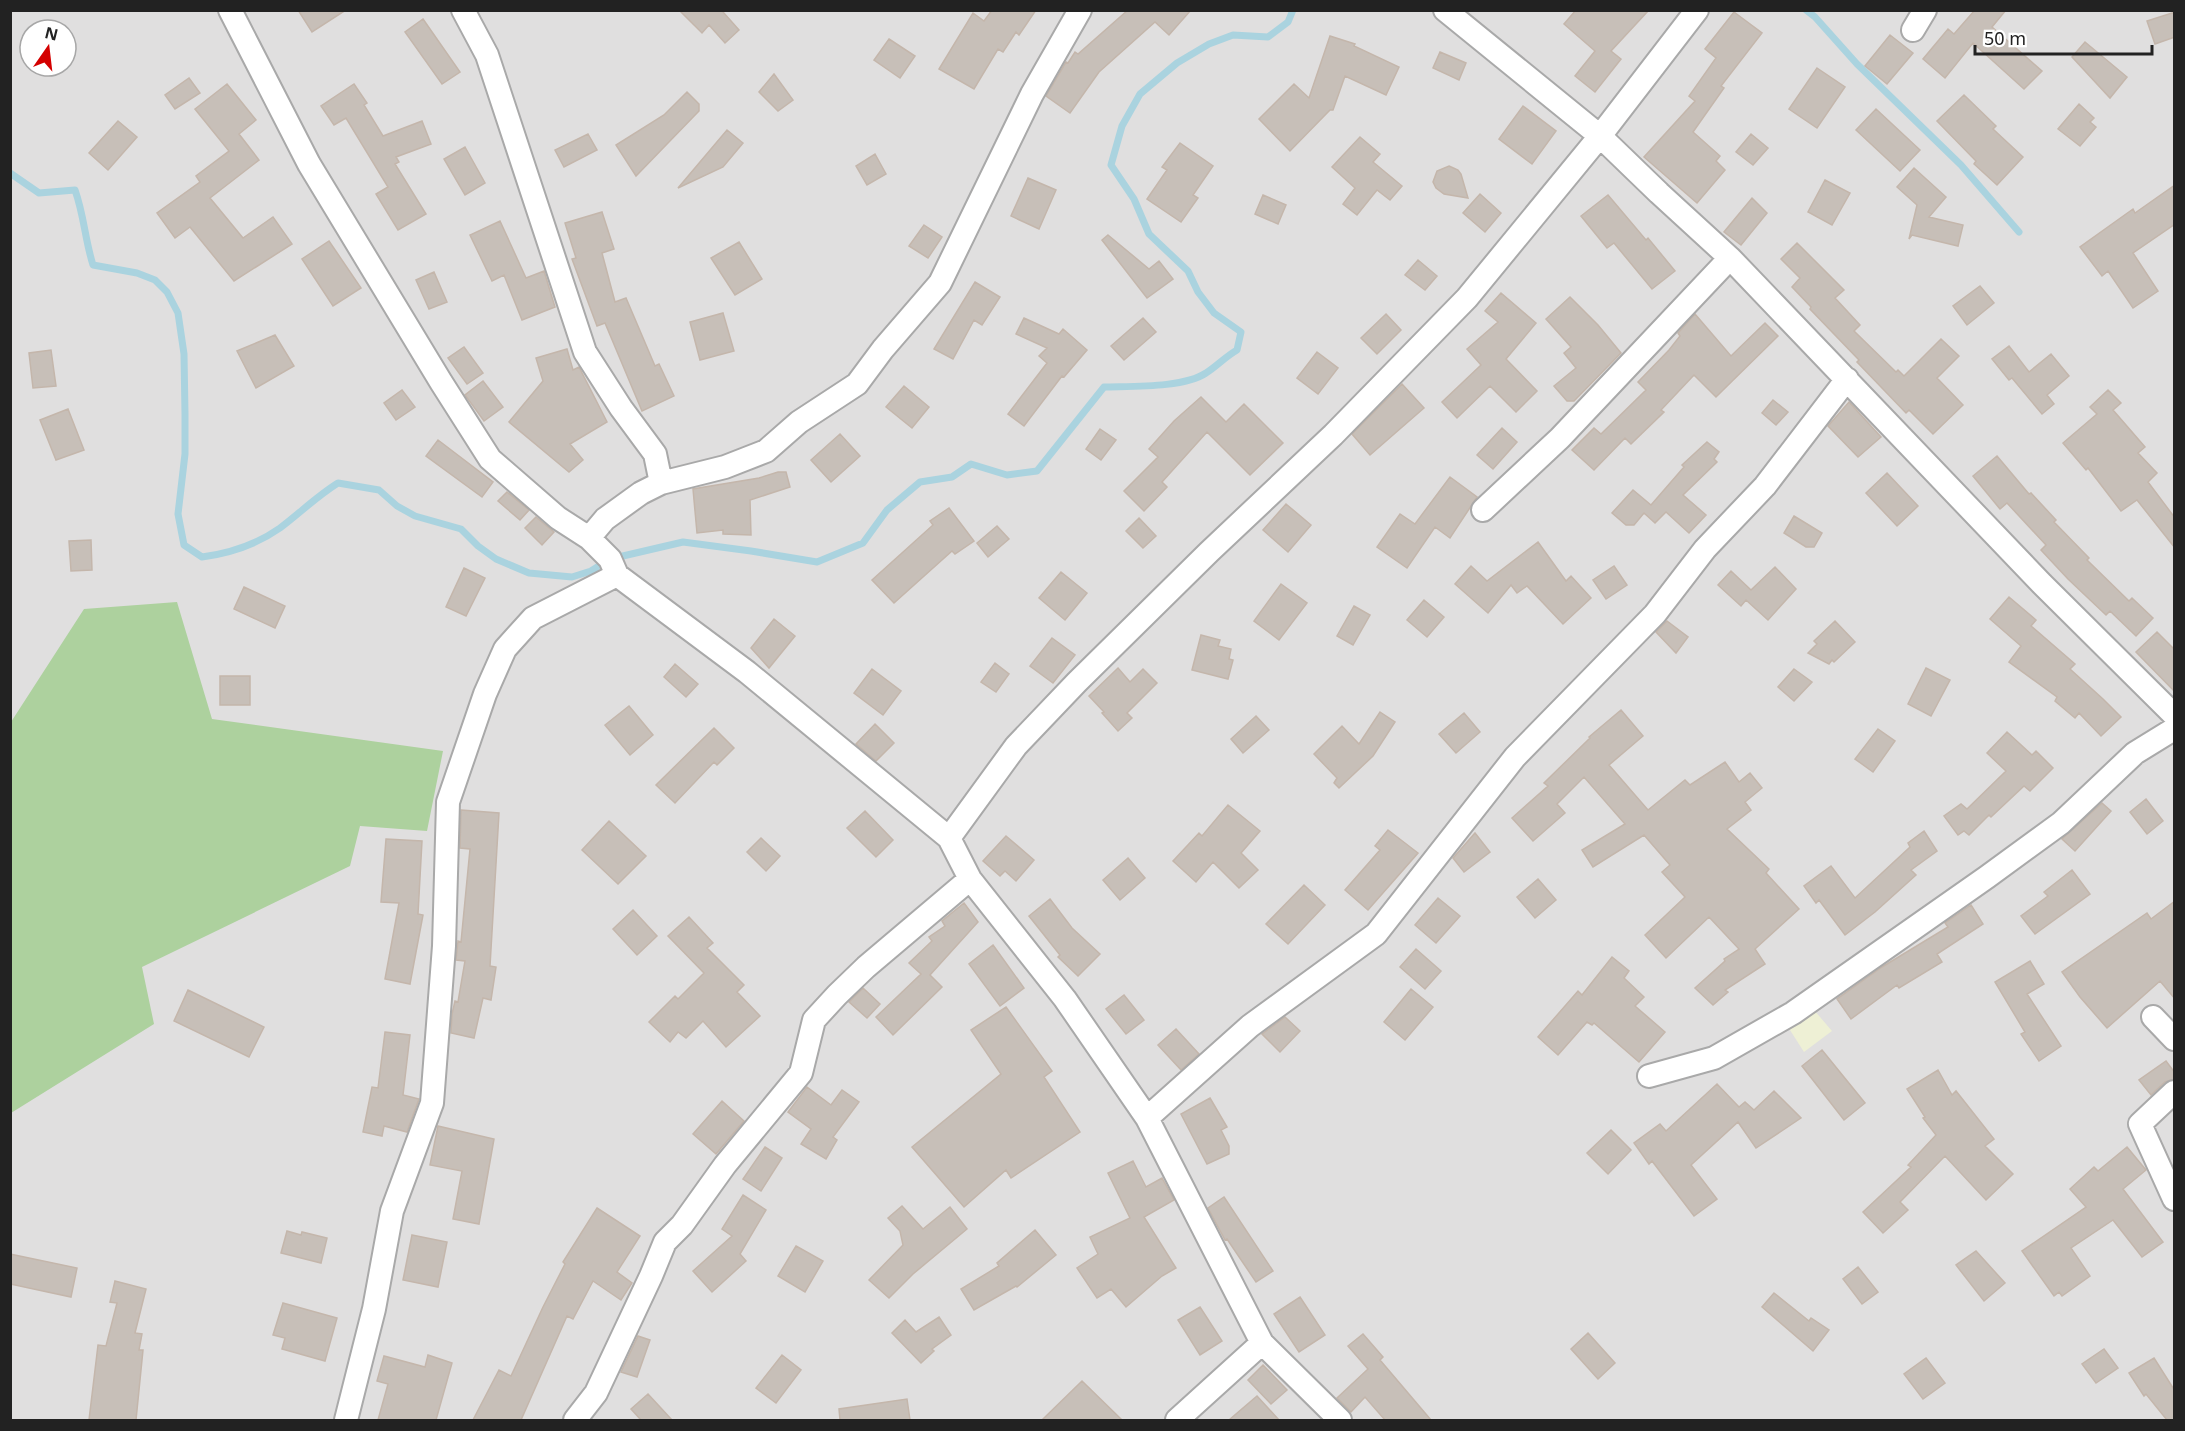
<svg xmlns="http://www.w3.org/2000/svg" width="2185" height="1431" font-family="'Noto Sans',sans-serif">
	<style>
		.residential { fill: #e0dfdf; fill-rule: evenodd }
		.farmland { fill: #eef0d5 }
		.forest { fill: #add19e }
		.lines { fill: none; stroke-linecap: round; stroke-linejoin: round }
		.stream { stroke: #aad3df; stroke-width: 7 }
		.building { fill: #c7bfb8; stroke: #c4b6ab; stroke-width: 1.5 }
		.street-casing { stroke: #a9a9a9; stroke-width: 26 }
		.street { stroke: #fff; stroke-width: 22 }
	</style>
	<rect width="100%" height="100%" fill="#f2efe9"/>
	<!-- residential -->
	<path class="residential" d="M11 11H2174V1420H11ZM30 30H66V66H30Z"/>
	<!-- farmland -->
	<path class="farmland" d="M1814 1010 1832 1031 1804 1052 1788 1027Z"/>
	<!-- forest -->
	<path class="forest" d="M177 602 212 719 443 751 427 831 360 826 350 866 142 967 154 1024 11 1113V722L84 609Z"/>
	<g class="lines">
		<!-- stream -->
		<path class="stream" d="M1806 10 1815 17 1857 64 1961 165 2019 232
			M10 173 39 193 75 190C84 215 85 240 93 265L137 273 155 280 167 292 178 313 184 354 185 414V454L178 514 184 545 202 557C231 553 256 545 280 528 300 513 317 496 338 483L379 490 397 506 415 516 461 529 478 546 496 559 529 573 572 577 591 571 610 559 683 542 751 551 817 562 863 543 887 510 920 482 952 477 971 464 1007 475 1037 471 1104 387C1132 386 1184 388 1206 373 1217 366 1225 357 1237 350L1241 332 1214 313 1198 292 1188 271 1149 234 1134 199 1111 165 1122 126 1140 94 1177 63 1209 44 1233 35 1268 37 1288 22 1293 10"/>
	</g>
	<!-- building -->
	<path class="building" d="M298 10H346L312 32Z
		M679 10H724L723 12 739 30 725 43 709 25 702 33Z
		M992 10H1036L1019 35 1016 32 1003 52 998 49 974 89 939 69 973 13 984 21Z
		M1128 10H1191L1169 35 1155 22 1099 72 1070 113 1046 96 1066 62 1068 63 1075 52 1078 54Z
		M1576 10H1649L1611 51 1621 59 1595 92 1575 76 1595 51 1564 24Z
		M1975 10H2006L1992 27 2042 71 2024 89 1973 43 1945 78 1923 59 1948 29 1954 34Z
		M1734 12 1762 33 1721 86 1724 88 1693 132 1720 156 1716 161 1725 170 1697 203 1644 157 1695 101 1689 96 1716 58 1705 49Z
		M2175 12V37L2155 44 2147 21Z
		M423 19 460 72 442 84 405 32Z
		M1890 35 1913 53 1887 84 1865 66Z
		M1330 36 1355 44 1354 46 1399 67 1386 95 1345 76 1333 110H1330L1290 151 1259 119 1294 84 1309 98Z
		M889 39 915 56 900 78 874 60Z
		M2085 42 2127 77 2110 98 2072 57Z
		M1440 52 1466 63 1459 80 1433 68Z
		M1817 68 1845 87 1817 128 1789 109Z
		M774 74 793 100 778 111 759 92Z
		M189 78 200 93 175 109 165 95Z
		M227 84 256 120 239 134 259 160 210 198 243 238 273 217 292 244 234 281 190 227 175 238 157 213 200 182 196 176 229 151 195 109Z
		M354 84 367 103 364 105 383 136 422 121 431 144 396 157 399 162 395 164 426 214 398 230 376 194 388 187 346 118 334 125 321 106Z
		M687 92 699 104V111L636 176 616 145 664 115Z
		M1964 95 1996 126 1993 129 2023 157 1997 185 1974 164 1976 161 1937 121Z
		M2079 104 2094 118 2090 122 2096 127 2080 146 2058 129Z
		M1523 106 1556 131 1532 164 1499 139Z
		M1876 109 1920 150 1900 171 1856 130Z
		M118 121 137 137 108 170 89 153Z
		M727 130 743 143 723 167 678 188Z
		M588 134 597 150 564 167 555 150Z
		M1751 134 1768 148 1753 165 1736 152Z
		M1360 137 1380 154 1373 162 1402 186 1390 200 1377 190 1357 215 1343 204 1355 188 1332 167Z
		M1180 143 1213 166 1193 195 1198 198 1181 222 1147 199 1167 170 1162 167Z
		M465 147 485 183 465 195 444 159Z
		M875 154 886 174 867 185 856 166Z
		M1449 166 1458 170 1461 174 1468 198 1444 194 1436 188 1433 182 1437 171Z
		M1914 168 1946 197 1929 217 1963 225 1958 246 1912 235 1909 239 1917 205 1897 187Z
		M1028 178 1056 190 1039 229 1011 216Z
		M1825 180 1850 193 1832 225 1808 212Z
		M2175 185V224L2133 253 2158 291 2133 308 2108 271 2102 276 2080 247 2133 209 2135 213Z
		M1480 194 1501 213 1485 232 1463 213Z
		M1263 195 1286 205 1278 224 1255 214Z
		M1608 195 1646 240 1648 238 1675 271 1652 289 1614 243 1607 248 1581 216Z
		M1752 198 1767 213 1741 245 1724 232Z
		M602 212 614 249 602 253 615 302 626 298 655 366 659 364 674 396 642 411 605 323 597 326 572 259 576 258 565 223Z
		M500 221 526 278 544 271 555 307 522 320 504 275 492 281 470 235Z
		M924 225 942 237 928 258 909 246Z
		M1108 235 1149 269 1159 261 1173 279 1147 298 1102 240Z
		M329 241 361 288 333 306 302 259Z
		M739 242 762 279 735 295 711 258Z
		M1797 243 1844 290 1835 298 1860 325 1854 331 1896 372 1898 370 1904 376 1941 339 1959 356 1937 378 1963 405 1933 434 1909 410 1906 413 1857 362 1859 360 1810 309 1811 307 1792 287 1800 278 1781 259Z
		M1418 260 1437 276 1425 290 1405 275Z
		M434 272 447 302 429 309 416 280Z
		M975 282 1000 297 982 325 974 320 953 359 934 349Z
		M1980 286 1994 303 1967 325 1953 306Z
		M1501 293 1536 323 1506 359 1537 391 1516 412 1490 386 1457 418 1442 402 1481 365 1467 349 1498 322 1485 311Z
		M1570 297 1598 325 1621 353 1574 401H1567L1554 386 1576 368 1564 353 1571 347 1546 319Z
		M723 313 734 351 700 360 690 322Z
		M1386 314 1401 330 1377 354 1361 338Z
		M1695 314 1731 356 1765 323 1778 336 1716 397 1694 375 1661 410 1664 412 1631 444 1625 438 1594 470 1572 450 1594 428 1601 434 1646 390 1638 382 1669 350 1680 336 1678 333Z
		M1024 318 1059 334 1063 329 1087 350 1064 377 1062 376 1024 426 1008 414 1047 363 1039 356 1047 348 1016 334Z
		M1143 318 1156 332 1124 360 1111 346Z
		M275 335 294 366 256 388 237 351Z
		M2009 346 2029 372 2051 354 2069 376 2047 395 2054 404 2042 414 2012 378 2009 380 1992 359Z
		M464 347 483 373 467 384 448 358Z
		M567 349 573 370 579 367 607 422 570 444 583 460 569 472 509 422 543 381 536 358Z
		M51 350 56 386 33 388 29 353Z
		M1317 352 1338 368 1318 394 1297 378Z
		M483 381 503 407 484 421 465 395Z
		M1402 384 1424 408 1370 455 1352 434Z
		M904 386 929 407 912 428 886 407Z
		M402 390 415 407 396 420 384 403Z
		M2108 390 2121 403 2113 410 2145 447 2138 453 2157 473 2148 482 2175 518V548L2137 500 2121 511 2088 468 2086 470 2063 443 2097 414 2090 407Z
		M1201 397 1226 422 1244 404 1283 443 1250 475 1207 432 1162 482 1167 487 1144 511 1124 491 1158 457 1149 449 1174 421Z
		M1773 400 1788 412 1776 425 1762 413Z
		M1849 402 1881 437 1858 457 1828 426Z
		M68 409 84 450 56 460 40 420Z
		M1502 428 1517 442 1493 469 1477 455Z
		M1100 429 1116 440 1101 460 1086 449Z
		M840 434 860 456 831 482 811 460Z
		M438 440 493 482 482 497 426 456Z
		M1707 442 1719 452 1714 459 1717 462 1683 495 1706 515 1689 533 1666 512 1655 523 1644 513 1634 525H1626L1612 513 1633 490 1651 505 1684 467 1682 465Z
		M1997 456 2029 494 2031 493 2056 520 2054 522 2089 558 2087 560 2129 601 2132 598 2153 618 2136 636 2110 611 2106 615 2068 579 2041 550 2046 545 2007 503 2000 509 1973 476Z
		M778 472H786L790 487 750 500 751 535 723 534V530L697 533 693 489 759 478Z
		M1887 473 1918 506 1897 526 1866 493Z
		M1450 477 1477 497 1450 538 1435 527 1407 568 1377 547 1400 514 1415 524Z
		M507 492 529 510 520 520 498 501Z
		M1286 504 1311 525 1288 552 1263 530Z
		M949 508 974 541 955 554 952 551 894 603 872 580 933 525 930 521Z
		M1794 516 1822 533 1814 547H1806L1784 533Z
		M536 517 554 532 542 545 525 528Z
		M1139 518 1156 536 1143 548 1126 531Z
		M997 526 1009 539 988 557 977 543Z
		M91 540 92 570 71 571 69 541Z
		M1538 542 1566 581 1571 576 1591 598 1563 624 1527 586 1517 593 1511 585 1488 613 1455 584 1471 566 1487 581Z
		M1614 566 1627 585 1606 599 1593 580Z
		M1775 567 1796 589 1768 620 1746 600 1741 606 1718 585 1731 571 1751 590Z
		M464 568 485 578 466 616 446 607Z
		M1061 572 1087 593 1065 620 1039 598Z
		M1281 584 1307 603 1279 640 1254 621Z
		M244 587 285 606 275 628 234 609Z
		M2009 597 2036 620 2031 626 2075 664 2070 669 2103 699 2121 717 2101 736 2079 713 2075 718 2055 701 2057 697 2009 662 2021 646 1990 619Z
		M1424 600 1444 617 1427 637 1407 620Z
		M1354 606 1370 615 1353 645 1337 636Z
		M774 619 795 636 769 668 751 648Z
		M1667 621 1688 637 1676 653 1656 632Z
		M1835 621 1855 642 1834 662 1832 660 1829 664 1808 653 1817 644 1814 641Z
		M2157 632 2175 650V692L2136 652Z
		M1201 635 1220 640 1218 646 1231 649 1229 659 1233 660 1228 679 1192 670Z
		M1052 638 1075 655 1053 683 1030 666Z
		M995 663 1009 674 996 692 981 682Z
		M675 664 698 684 686 697 664 677Z
		M1118 668 1130 682 1143 669 1157 683 1127 713 1132 718 1118 731 1102 713 1104 712 1089 696Z
		M1926 668 1950 680 1931 716 1908 704Z
		M872 669 901 691 883 715 854 693Z
		M1794 669 1812 682 1794 701 1778 687Z
		M220 676H250V705H220Z
		M629 706 653 735 630 755 605 725Z
		M1621 710 1643 736 1609 765 1648 810 1685 780 1690 785 1725 762 1739 782 1750 773 1762 788 1745 802 1751 810 1727 829 1769 869 1766 873 1799 909 1755 949 1765 964 1725 990 1728 992 1713 1005 1695 988 1725 961 1724 959 1739 949 1709 917 1666 958 1645 935 1685 897 1662 872 1670 865 1644 835 1593 867 1582 850 1625 824 1584 777 1557 804 1565 813 1533 841 1512 818 1548 786 1544 783 1590 738 1589 737Z
		M1380 712 1395 722 1373 756 1339 788 1334 783 1337 778 1314 754 1342 726 1359 744Z
		M1464 713 1480 732 1456 753 1439 734Z
		M1256 716 1269 730 1243 753 1231 739Z
		M875 724 894 743 876 761 856 744Z
		M714 728 734 748 717 765 714 762 675 803 656 785Z
		M1878 729 1895 741 1873 772 1855 759Z
		M2007 732 2032 755 2036 751 2053 768 2030 791 2024 786 1991 817 1989 815 1969 835 1964 831 1958 835 1944 816 1961 804 1967 809 2006 771 1987 753Z
		M2146 799 2163 821 2147 834 2130 812Z
		M2102 803 2111 811 2075 851 2062 839Z
		M1228 805 1260 831 1241 853 1258 870 1239 888 1213 862 1196 882 1173 861 1199 833 1202 836Z
		M461 810 499 813 490 966 496 967 491 1000 483 998 474 1038 451 1033 452 1014 455 1001 458 1002 465 961 456 960 458 941 461 942 470 849 460 848Z
		M865 811 893 840 876 857 847 828Z
		M609 821 646 856 618 884 582 850Z
		M1388 830 1418 853 1368 910 1345 890 1380 850 1375 846Z
		M1924 831 1937 851 1911 870 1916 875 1875 912 1845 935 1819 900 1816 903 1804 886 1831 866 1855 898 1910 847 1908 843Z
		M1475 833 1490 852 1464 872 1453 858Z
		M1006 836 1034 860 1016 881 1005 871 1000 876 983 861Z
		M761 838 780 856 766 871 747 852Z
		M386 839 422 841 418 914 423 915 410 984 385 979 399 903 381 902Z
		M1128 858 1145 878 1120 900 1103 880Z
		M2072 870 2090 894 2035 934 2021 916 2048 896 2044 892Z
		M1538 879 1556 900 1535 918 1517 897Z
		M1304 885 1325 905 1288 944 1266 924Z
		M1438 898 1460 916 1436 943 1415 925Z
		M1050 899 1072 928 1100 954 1078 976 1058 957 1060 955 1029 916Z
		M2175 901V999L2160 981 2107 1028 2080 997 2062 972 2147 913 2151 919Z
		M964 903 978 922 930 975 942 987 893 1035 876 1017 921 974 909 963 932 941 929 937 945 926 942 921Z
		M1971 905 1983 924 1937 954 1942 962 1899 988 1897 985 1851 1019 1837 999 1882 967 1948 927 1945 923Z
		M633 910 657 936 637 955 613 929Z
		M689 917 713 943 707 948 744 985 737 992 760 1016 726 1047 703 1021 686 1038 678 1032 670 1042 649 1022 675 996 678 999 704 973 668 936Z
		M993 945 1024 988 1000 1006 969 964Z
		M1416 949 1441 971 1425 989 1400 967Z
		M1612 957 1629 971 1624 978 1644 997 1635 1006 1665 1032 1639 1062 1594 1023 1592 1025 1587 1022 1558 1055 1538 1037 1578 991 1582 995Z
		M2030 961 2044 984 2027 994 2061 1046 2039 1061 2021 1034 2025 1032 1995 982Z
		M863 988 880 1004 867 1018 849 1002Z
		M1411 989 1433 1007 1405 1040 1384 1022Z
		M188 990 264 1027 249 1057 174 1021Z
		M1124 995 1144 1020 1126 1034 1106 1009Z
		M1006 1007 1052 1071 1044 1077 1080 1132 1011 1178 1006 1170 964 1207 912 1147 1001 1074 971 1030Z
		M1285 1017 1300 1031 1280 1052 1262 1034Z
		M1176 1029 1199 1054 1181 1070 1158 1045Z
		M385 1032 410 1035 403 1095 419 1099 407 1132 384 1126 382 1136 363 1132 372 1087 378 1088Z
		M1822 1050 1865 1103 1844 1120 1802 1066Z
		M2166 1061 2175 1073V1079L2165 1082 2151 1095 2139 1080Z
		M1938 1070 1952 1095 1956 1091 1994 1139 1985 1146 2013 1174 1986 1200 1945 1156 1900 1202 1908 1210 1883 1233 1863 1212 1911 1167 1908 1165 1936 1135 1923 1118 1925 1117 1907 1089Z
		M1717 1084 1739 1107 1745 1102 1754 1110 1774 1091 1801 1118 1756 1148 1738 1122 1691 1165 1717 1199 1694 1216 1652 1161 1649 1164 1634 1143 1660 1124 1666 1131Z
		M807 1087 831 1105 842 1090 859 1102 833 1137 837 1140 826 1159 801 1144 811 1129 788 1112Z
		M1210 1098 1227 1127 1221 1130 1229 1146V1154L1207 1164 1181 1114Z
		M722 1101 744 1121 716 1154 693 1134Z
		M438 1126 494 1139 479 1224 453 1219 462 1171 430 1165Z
		M1611 1130 1631 1150 1608 1174 1587 1153Z
		M765 1147 782 1158 761 1191 743 1179Z
		M2127 1147 2146 1170 2123 1189 2163 1242 2142 1257 2113 1220 2071 1248 2090 1276 2062 1296 2059 1292 2054 1296 2022 1251 2086 1207 2070 1189 2094 1167 2098 1171Z
		M1133 1161 1146 1187 1162 1178 1174 1200 1144 1217 1176 1268 1162 1276 1126 1307 1111 1289 1097 1298 1077 1268 1098 1254 1090 1237 1130 1218 1108 1173Z
		M743 1195 766 1210 740 1254 746 1261 712 1292 693 1271 732 1236 722 1229Z
		M1224 1197 1273 1271 1256 1282 1227 1239 1225 1240 1208 1208Z
		M902 1206 923 1229 950 1207 967 1229 913 1274 889 1298 869 1280 903 1245 900 1231 888 1218Z
		M597 1208 640 1236 617 1272 632 1283 621 1300 593 1281 573 1319 567 1316 521 1420H473L499 1370 511 1376 543 1307 565 1264 563 1262Z
		M1035 1230 1056 1255 1017 1287 1016 1286 974 1310 961 1289 999 1266 997 1263Z
		M287 1231 301 1235 302 1232 327 1238 321 1263 281 1253Z
		M412 1235 447 1242 438 1287 403 1280Z
		M796 1246 823 1261 805 1292 778 1276Z
		M1976 1251 2005 1283 1984 1301 1956 1265Z
		M10 1254 77 1268 71 1297 10 1284Z
		M1858 1267 1878 1292 1862 1304 1843 1279Z
		M115 1281 146 1289 135 1333 142 1334 139 1350H143L136 1420H89L98 1345 106 1346 117 1303 110 1302Z
		M1774 1293 1809 1321 1811 1318 1829 1330 1813 1351 1762 1307Z
		M1300 1297 1325 1335 1299 1352 1274 1314Z
		M283 1303 337 1318 325 1361 282 1349 285 1338 273 1335Z
		M1200 1307 1222 1341 1200 1355 1178 1320Z
		M939 1317 951 1335 932 1349 934 1351 921 1363 892 1333 905 1320 916 1332Z
		M1588 1333 1615 1363 1598 1379 1571 1349Z
		M1363 1334 1383 1357 1380 1360 1431 1420H1385L1365 1397 1351 1412 1337 1398 1368 1369 1348 1346Z
		M638 1336 650 1340 637 1377 621 1372Z
		M2104 1349 2118 1368 2096 1383 2082 1364Z
		M428 1355 452 1363 436 1420H378L388 1384 377 1381 384 1356 425 1367Z
		M782 1355 801 1370 776 1403 756 1388Z
		M1926 1358 1945 1383 1923 1399 1904 1374Z
		M2154 1358 2175 1391V1420H2167L2146 1394 2144 1396 2129 1373Z
		M1263 1365 1287 1390 1271 1404 1248 1380Z
		M1082 1381 1122 1420H1042Z
		M648 1394 672 1420H641L631 1409Z
		M1257 1396 1279 1420H1229Z
		M907 1399 910 1420H840L839 1409Z"/>
	<g class="lines">
		<defs>
			<path id="street" d="M230 10 309 164 441 382 490 459 558 518 589 538 610 559 617 575 747 672 949 838 970 879 1065 999 1147 1118 1262 1343 1340 1420
				M463 10 487 55 585 352 621 408 655 454 661 483
				M1445 10 1600 136 1659 193 1730 258 2042 584 2174 715
				M1913 30 1925 10
				M1483 510 1560 438 1730 258
				M589 538 605 519 641 493 661 483 725 467 766 451 799 422 857 384 883 349 940 283 1032 94 1080 10
				M949 838 1016 746 1077 682 1209 552 1333 435 1467 298 1600 136 1697 10
				M2153 1017 2174 1039
				M1649 1076 1714 1058 1793 1013 1987 877 2061 823 2135 753 2174 729
				M2174 1092 2140 1124 2174 1199
				M1147 1118 1250 1026 1376 934 1515 757 1655 614 1705 549 1765 486 1847 379
				M346 1420 374 1309 392 1211 432 1103 444 946 448 802 485 694 505 649 533 618 617 575
				M575 1420 596 1393 651 1276 665 1242 682 1225 725 1165 801 1073 814 1020 837 995 866 967 970 879
				M1177 1420 1262 1343"/>
		</defs>
		<!-- street casing -->
		<use href="#street" class="street-casing"/>
		<!-- street -->
		<use href="#street" class="street"/>
	</g>
	<!-- border -->
	<rect width="2185" height="1431" fill="none" stroke="#222222" stroke-width="24"/>
	<!-- north arrow -->
	<g transform="translate(48 48) rotate(14)"><circle r="28" fill="#ffffff" stroke="#a7a7a7" stroke-width="1.5"/>
	<path d="M0-4.5L10 22L0 15L-10 22Z" fill="#d40000"/>
	<text y="-9" font-size="16" font-weight="bold" text-anchor="middle" fill="#222222">N</text>
	</g>
	<!-- scale -->
	<path d="M1975 45v9h177v-9" fill="none" stroke="#222222" stroke-width="3"/>
	<text x="1984" y="45" font-size="18" fill="#222222" stroke="#ffffff" stroke-width="4.5" paint-order="stroke">50 m</text>
</svg>
